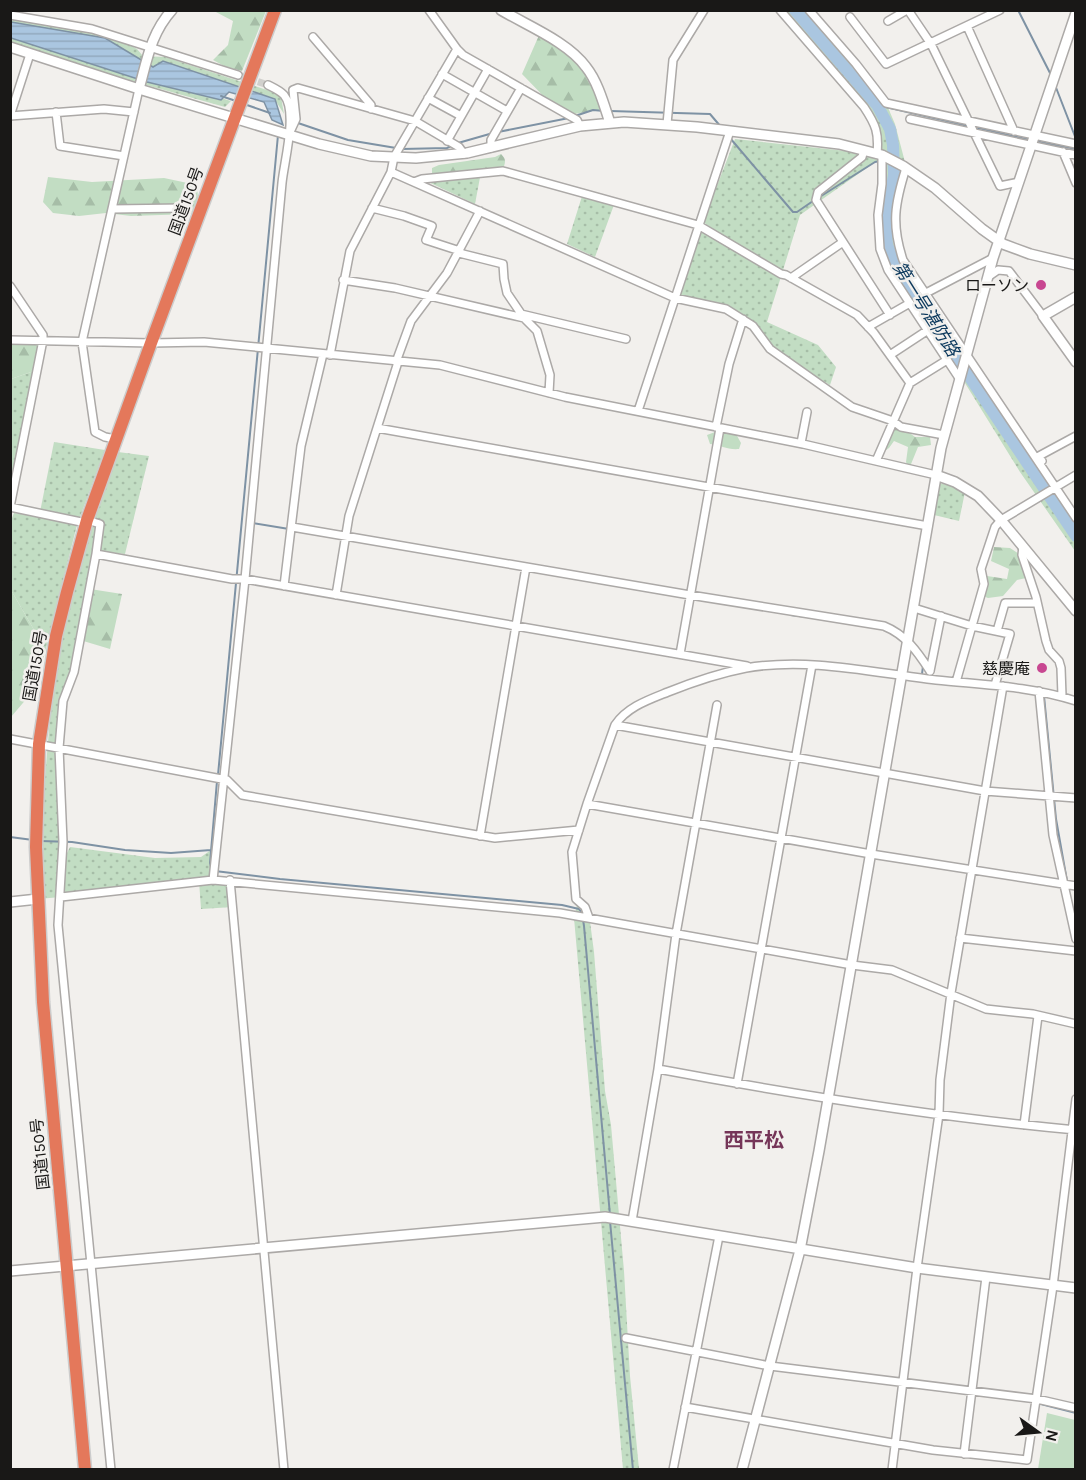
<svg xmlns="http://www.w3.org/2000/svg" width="1086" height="1480" font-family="Karla,'Noto Sans JP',sans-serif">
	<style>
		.grass { fill: url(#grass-dots) }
		.forest { fill: url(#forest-firs) }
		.park { fill: #c2ddc3 }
		.water { fill: url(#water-rules); stroke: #7e92a4; stroke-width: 1.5 }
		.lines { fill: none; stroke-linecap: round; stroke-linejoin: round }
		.stream { stroke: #7e92a4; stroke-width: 2 }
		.river { stroke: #aac6e0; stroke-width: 12 }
		.minor-tunnel { stroke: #d1d0cd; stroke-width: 7; stroke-dasharray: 7 3.5; stroke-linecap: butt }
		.minor-casing { stroke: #aca9a7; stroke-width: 10 }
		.tertiary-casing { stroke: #aca9a7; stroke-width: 12 }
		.trunk-casing { stroke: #ccc; stroke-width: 15 }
		.minor { stroke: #fff; stroke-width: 7 }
		.tertiary { stroke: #fff; stroke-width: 9 }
		.trunk { stroke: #e4785b; stroke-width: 12 }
		.poi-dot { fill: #c84791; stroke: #f2f0ed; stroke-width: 2 }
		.labels { text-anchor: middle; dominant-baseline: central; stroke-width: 5; stroke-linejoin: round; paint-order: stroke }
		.street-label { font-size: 16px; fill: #191817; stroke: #f2f0ed }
		.poi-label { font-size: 16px; fill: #191817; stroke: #f2f0ed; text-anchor: end }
		.water-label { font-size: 18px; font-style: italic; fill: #0c395d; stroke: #f2f0ed }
		.quarter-label { font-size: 20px; font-weight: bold; fill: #753558; stroke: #f2f0ed }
	</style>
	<defs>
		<pattern id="grass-dots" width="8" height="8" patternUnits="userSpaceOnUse" patternTransform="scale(1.5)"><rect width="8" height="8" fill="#c2ddc3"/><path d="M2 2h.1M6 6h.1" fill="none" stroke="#a6bda7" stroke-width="1.8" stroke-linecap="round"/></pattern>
		<pattern id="forest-firs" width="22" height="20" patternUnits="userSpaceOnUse" patternTransform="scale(1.5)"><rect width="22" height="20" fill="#c2ddc3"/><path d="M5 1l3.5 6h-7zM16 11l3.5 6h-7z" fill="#a6bda7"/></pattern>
		<pattern id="water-rules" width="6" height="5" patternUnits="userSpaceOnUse" patternTransform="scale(1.5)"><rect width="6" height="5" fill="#aac6e0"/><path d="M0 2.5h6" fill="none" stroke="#92a9bf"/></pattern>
	</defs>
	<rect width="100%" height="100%" fill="#f2f0ed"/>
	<!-- grass -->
	<path class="grass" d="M783 11H809L886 103 895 124 906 166 895 219 903 260 1075 518V551L1020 472 960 375 883 256 878 229 882 157 879 126Z
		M11 18 53 24 92 33 130 45 137 49 143 56 165 57 270 91 281 97 284 114 277 103 153 68 105 38 11 22Z
		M10 36 231 101 225 107 89 69 11 43Z
		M735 139 856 152 878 160 800 215 767 322 818 345 836 367 830 385 770 349 753 326 726 309 675 298 698 225 766 265 703 222Z
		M481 172 475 204 422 179Z
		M583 193 615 202 595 257 567 244Z
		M34 371 11 487V379Z
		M54 442 105 450 77 525 38 680 41 642 11 590 10 523 14 513 39 517Z
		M118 452 149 456 125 554 93 550 80 640 63 701 59 748 67 853 70 847 155 858 201 857 211 850V878L64 893 65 871 61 897 38 899 37 872 52 695 61 637 89 527Z
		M939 483 952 486 965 492 959 521 934 515Z
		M230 880 233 907 201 909 199 881Z
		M578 901 589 914 594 952 605 1091 611 1125 624 1271 630 1376 639 1469H623L574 918Z"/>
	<!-- forest -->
	<path class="forest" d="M214 11H266L242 71 226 67 213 60 228 45 233 21Z
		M540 33 583 63 605 109 568 115 552 105 522 74Z
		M501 154C508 161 504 163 503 171L428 178 432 174V168L439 165 495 157Z
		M48 177 92 182 164 178 197 185 198 198 191 214 131 216 106 213 79 216 53 213 43 202Z
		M11 343H39L34 371 11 379Z
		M895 422 915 437H930L931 445 918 447 909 469 906 462 908 447 894 441 889 448 883 452Z
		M723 429 736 434 741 443 739 449C727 450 721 445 710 444L707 435Z
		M994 547 1010 548 1019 554 1026 578 1017 580 1003 596 988 598 983 596 987 576 1007 579 1009 569 991 561Z
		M90 589 122 594 110 649 80 640Z
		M11 590 41 642 38 680 28 697 11 717Z"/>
	<!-- park -->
	<path class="park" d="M1047 1413 1075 1420V1469H1038Z"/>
	<!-- water -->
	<path class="water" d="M11 22 105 38 153 67 163 61 275 99 283 125 272 120 264 102 229 92 221 100 147 82 11 38Z"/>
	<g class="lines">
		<!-- stream -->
		<path class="stream" d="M1018 10 1051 75
			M1055 85 1076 139
			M221 96 236 101
			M244 104 270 113
			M877 105 968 126
			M610 111 710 114 721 127
			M575 116 593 110 604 111
			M298 123 348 140 396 148
			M974 127 1030 140
			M498 132 569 118
			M730 138 793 212H797L813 201
			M1035 141 1076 149
			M458 143 493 133
			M402 149 447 148 453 145
			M1069 158 1076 172
			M818 198 875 162 880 161
			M253 523 289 529
			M791 615 815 618
			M923 666 921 682H926
			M1042 695 1044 696 1056 819 1067 881
			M218 775 278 135
			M10 837 33 840
			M41 841 72 842 125 850 171 853 211 850
			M211 867 210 863 217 781
			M215 871 280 879 562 905 579 909 582 913 584 926 610 1215
			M610 1221 633 1470
			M1029 1401 1076 1413"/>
		<!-- river -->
		<path class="river" d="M795 10 877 105 890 129 893 145 894 174 886 230 887 245 896 267 1076 536"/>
		<!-- minor-tunnel -->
		<path class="minor-tunnel" d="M238 75 268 85"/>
		<defs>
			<path id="minor" d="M429 10 457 49 463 55 577 120 580 126
				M780 10 864 107C876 125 879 133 877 154
				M809 10 856 64 886 103 1076 144
				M908 10 931 44 1000 186 1019 182
				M10 15 92 29 238 75
				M850 17 886 64 1000 10
				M888 21 907 10
				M967 26 1014 131
				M313 37 371 105V109
				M442 74 507 111
				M268 85C274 88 279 90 284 95 298 112 284 162 282 183L245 579 213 880 560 913 852 965 892 970 986 1009 1033 1014 1076 1024
				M428 98 461 116
				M56 112 60 146 124 156
				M10 116 104 109 134 112
				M10 116 30 54
				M910 119 1076 155
				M667 124 673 60 704 10
				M290 132 296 119 293 90 298 88 415 121 459 147 464 154
				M447 141 488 69
				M491 148V140L521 88
				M864 150 862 157 818 192 816 200 890 315
				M1063 152 1076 183
				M882 155V184L878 215 880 249 888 270 959 378
				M906 168C895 203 891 224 903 260L1076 518
				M391 172 675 298 726 309 753 326 770 349 852 407 893 421 901 427 944 435
				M414 182 422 179 503 171 698 225 781 274 786 275 857 315 874 333 910 383 876 461
				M372 208 404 216 432 226 426 240 460 251
				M112 209 183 208
				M459 253 503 264 504 279 507 293 524 318 537 331 550 375 549 393
				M988 277 998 270 1009 271 1043 316
				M791 278 843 242
				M343 280 395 288 524 318
				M10 286 43 335V340L10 507
				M926 293 993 258
				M521 314 626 339
				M868 327 910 303
				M10 340 151 343 204 342 440 365 565 397 803 444 936 475
				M330 355 350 251 391 172 394 157 457 49
				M890 355 928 330
				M396 362 411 321 447 273 480 211
				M910 383 947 360
				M638 411 730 131
				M716 427 729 364 743 319
				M377 428 928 526
				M116 439 105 437 95 432 82 342 139 89
				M801 443 807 412
				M1042 461 1039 456 1076 436
				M10 507 86 523
				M87 520 100 524 96 554 74 672 63 701 59 748 63 842 58 925 111 1470
				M292 527 690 595 884 626C906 635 917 651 930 671
				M1023 546 1022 555 1036 597 1046 641 1049 650 1059 661 1061 668 1062 696
				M96 554 232 579H245L747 666
				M284 586 301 446 323 354
				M336 595 349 516 398 362
				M914 608 972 626 1010 634 995 685
				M997 631 1005 603H1037
				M680 654 720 428
				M930 671 941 616
				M956 682 984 584 981 569 995 527 1001 520 1076 475
				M1039 691 1053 835 1076 939
				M615 725 985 791 1076 798
				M10 739 227 780 242 795 495 838 579 830
				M587 804 871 854 1076 886
				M480 836 526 567
				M230 880 284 1470
				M61 897 213 880
				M589 918 585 907 576 899 572 852 587 804 615 725C627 707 648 700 668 692 693 682 720 673 746 668 810 657 874 673 936 680 984 685 1030 686 1076 701
				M960 938 1076 951
				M658 1069C797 1095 935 1117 1076 1130
				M737 1084 812 665
				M1024 1125 1038 1016
				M632 1221 658 1069 676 934 717 705
				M626 1338 770 1366 1037 1399 1076 1408
				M685 1407 933 1450 1027 1460 1053 1286 1076 1099
				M964 1454 986 1277
				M673 1470 719 1236
				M892 1470 917 1268 939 1114 940 1080 951 993 1003 686"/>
			<path id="tertiary" d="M501 10C528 26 568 42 586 67 598 82 604 105 610 123
				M10 47 139 89 319 144 371 156 416 158 467 153 580 126 624 122 697 127 839 144 882 155 903 166 935 188 982 229 1003 244 1030 254 1076 265
				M139 89C147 60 151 33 172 10
				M1076 297 1043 316 1076 362
				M936 475 955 482 978 496 1001 520 1076 611
				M10 902 38 899
				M10 1271 605 1217 917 1268 1076 1288
				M742 1470 800 1250 819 1151 941 448 993 258 1076 13"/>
			<path id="trunk" d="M85 1470 43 1002 36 847 39 744 56 636 67 592 87 520 151 343 275 10"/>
		</defs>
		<!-- minor casing -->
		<use href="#minor" class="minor-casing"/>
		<!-- tertiary casing -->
		<use href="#tertiary" class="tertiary-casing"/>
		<!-- trunk casing -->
		<use href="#trunk" class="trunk-casing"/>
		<!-- minor -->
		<use href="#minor" class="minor"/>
		<!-- tertiary -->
		<use href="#tertiary" class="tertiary"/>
		<!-- trunk -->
		<use href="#trunk" class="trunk"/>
	</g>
	<!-- markers -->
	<g class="poi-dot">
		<circle cx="1041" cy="285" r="6"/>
		<circle cx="1042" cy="668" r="6"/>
	</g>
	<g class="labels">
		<!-- street labels -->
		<g class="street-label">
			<text transform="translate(186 201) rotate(-70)">国道150号</text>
			<text transform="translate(35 666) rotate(-80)">国道150号</text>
			<text transform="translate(40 1154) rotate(-96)">国道150号</text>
		</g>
		<!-- poi labels -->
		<g class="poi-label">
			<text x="1029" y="285">ローソン</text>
			<text x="1030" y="668">慈慶庵</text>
		</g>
		<!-- water labels -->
		<g class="water-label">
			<text transform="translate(926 309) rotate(58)">第一号湛防路</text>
		</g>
		<!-- quarter labels -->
		<g class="quarter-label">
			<text x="754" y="1140">西平松</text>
		</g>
	</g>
	<!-- border -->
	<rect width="1086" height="1480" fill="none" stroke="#191817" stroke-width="24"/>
	<!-- north arrow -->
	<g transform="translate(1038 1432) rotate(105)" stroke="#f2f0ed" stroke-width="4.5" paint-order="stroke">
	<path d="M0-4.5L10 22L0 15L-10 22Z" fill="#191817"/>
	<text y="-9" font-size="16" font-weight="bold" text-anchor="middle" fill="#191817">N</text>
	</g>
</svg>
